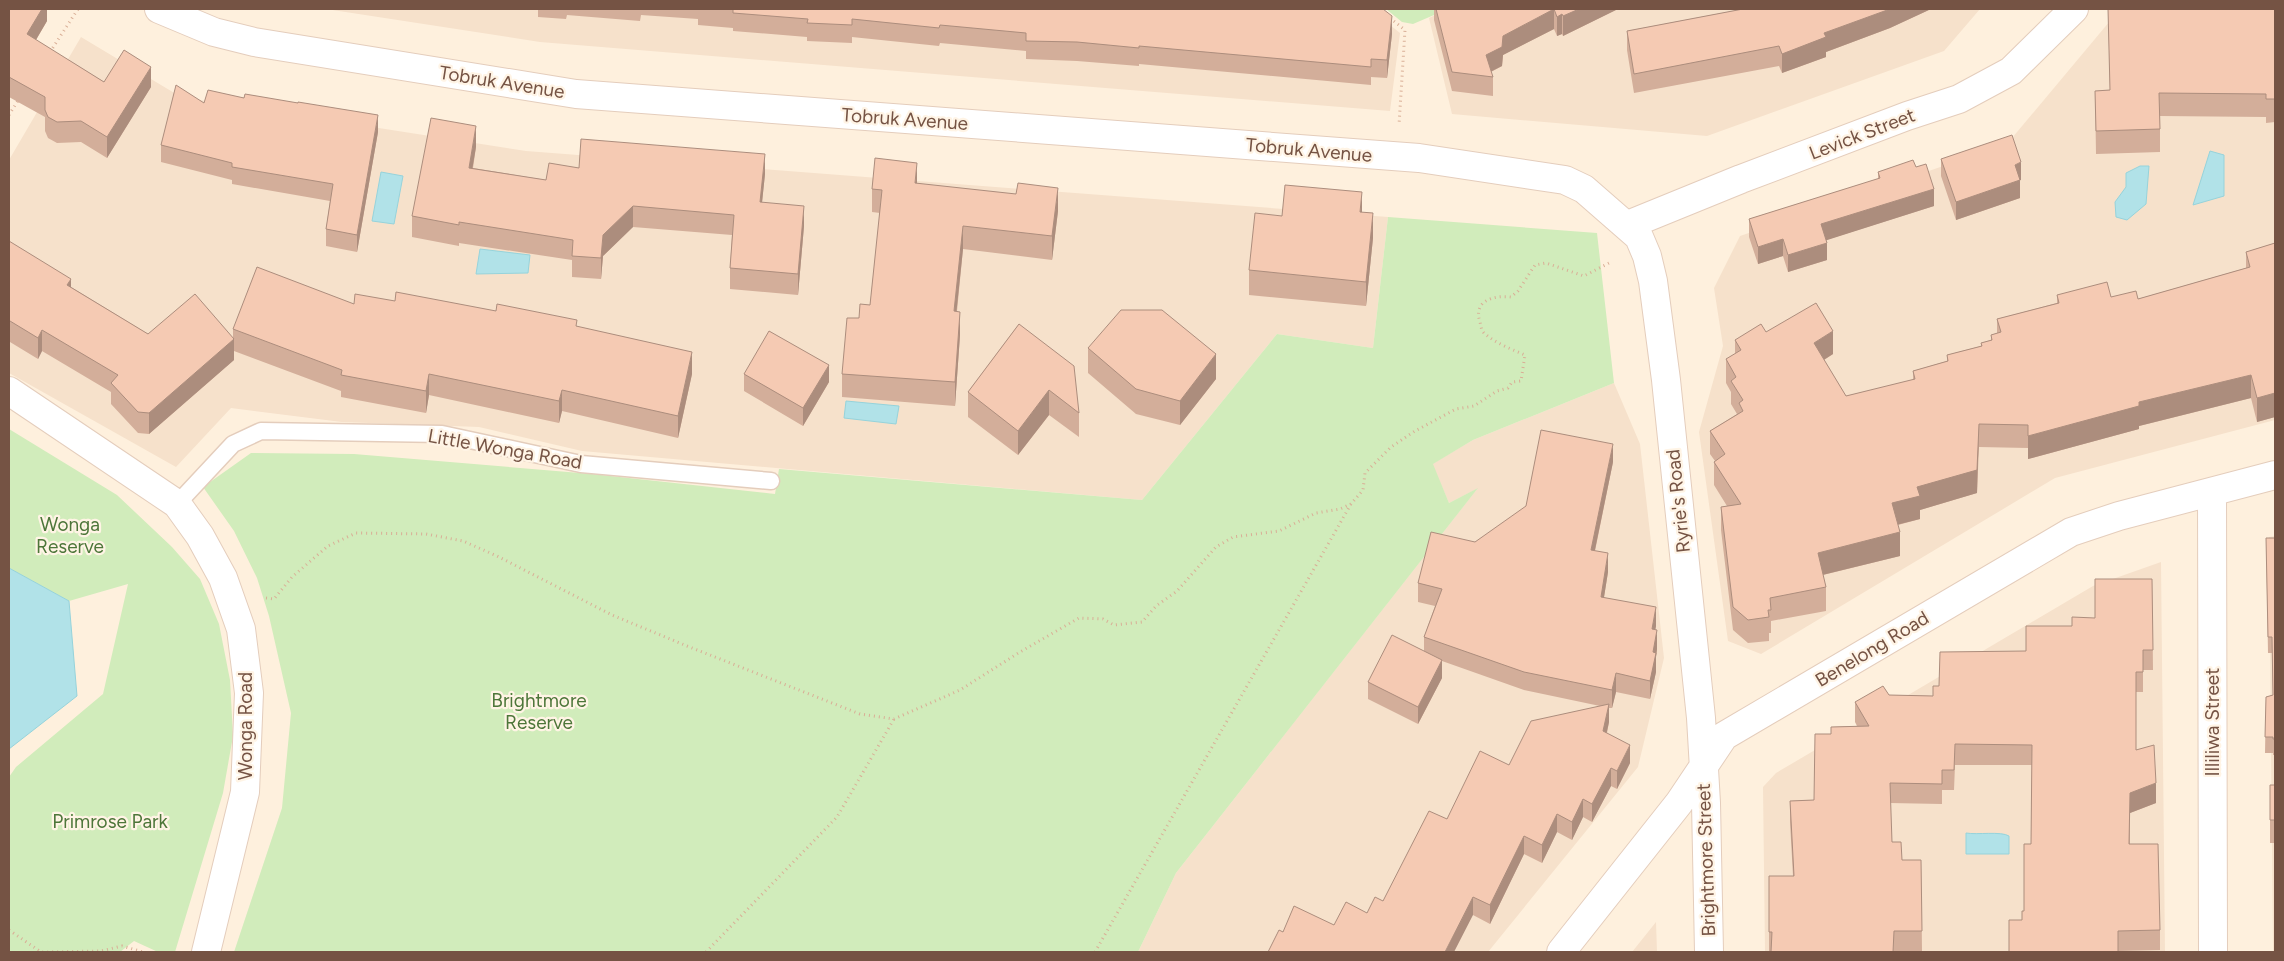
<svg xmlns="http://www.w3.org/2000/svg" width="2284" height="961" font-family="Figtree,sans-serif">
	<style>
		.residential { fill: #f6e1cb }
		.green { fill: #d1ecbb }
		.water { fill: #b1e2e8; stroke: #96d3db }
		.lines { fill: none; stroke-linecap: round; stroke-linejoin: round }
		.service-casing { stroke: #e4cdbc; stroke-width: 19 }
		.minor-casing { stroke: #e4cdbc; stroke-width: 30 }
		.path { stroke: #d9ae96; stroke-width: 3; stroke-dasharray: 1 4; stroke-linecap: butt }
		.service { stroke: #fff; stroke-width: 16 }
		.minor { stroke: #fff; stroke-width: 28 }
		.wall { fill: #d3ae9a }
		.shaded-wall { fill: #ac8d7d }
		.building { fill: #f5cab3; stroke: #ac8d7d }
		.labels { text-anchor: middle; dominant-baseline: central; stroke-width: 4.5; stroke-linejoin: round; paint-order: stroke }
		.street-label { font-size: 19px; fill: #755344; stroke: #fff4e5 }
		.park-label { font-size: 19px; fill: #4d7639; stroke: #fff4e5 }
	</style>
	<rect width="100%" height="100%" fill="#fef0dd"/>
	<!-- residential -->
	<path class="residential" d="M326 9H1370L1400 33 1390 111 540 42Z
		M1448 9H1980L1944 51 1707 136 1452 114 1429 18Z
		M2120 9H2275V420L2055 478 1761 654 1728 641 1699 432 1723 346 1714 288 1740 236 2007 144Z
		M81 37 181 97 526 151 1388 217 1373 348 1277 334 1142 500 582 451 479 427 342 422 231 408 176 467 9 373V160Z
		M1614 383 1640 444 1664 658 1638 767 1488 952H1138L1176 873 1477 489 1449 503 1432 464 1473 440Z
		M2275 536V952H2273L2269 537Z
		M2161 562 2165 952H1765L1763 787 1776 773 2093 586Z
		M1656 922 1657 952H1632Z"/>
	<!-- green -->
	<path class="green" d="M1386 9H1448L1413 24 1402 22Z
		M1388 217 1597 233 1614 383 1473 440 1433 464 1449 503 1478 488 1176 873 1138 952H234L282 808 291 713 269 616 257 578 234 531 203 487 251 453 354 454 592 474 775 494 779 469 1142 500 1277 334 1373 348Z
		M9 429 117 495 172 547 200 579 219 624 230 680 233 736 223 793 175 952H158L134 941 120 952H9V777L16 767 103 694 128 584 69 601 9 568Z"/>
	<!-- water -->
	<path class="water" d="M2210 151 2224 155V196L2193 205Z
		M2140 166H2149L2146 204 2127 220 2116 217 2115 202 2126 187V173Z
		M381 172 403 176 394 224 372 221Z
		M480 249 530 255 528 273 476 274Z
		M846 401 899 406 896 424 844 418Z
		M9 568 69 601 77 696 9 749Z
		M1966 833C1977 835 2001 831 2009 836V854H1966Z"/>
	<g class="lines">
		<defs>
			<path id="service" d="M177 504 233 444 261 431 442 434 581 464 771 481"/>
			<path id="minor" d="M159 9 214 32 254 42 576 94 1419 158 1565 180 1584 189 1639 237 1647 256 1653 281 1666 380 1701 718 1706 803 1709 952
				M1628 225 1741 179 1907 116 1959 99 2011 71 2074 9
				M9 391 177 504 200 536 223 578 241 629 249 693 245 792 206 952
				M2212 492 2213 952
				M1561 952 1679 803 1724 736 2071 532 2119 516 2275 475"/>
		</defs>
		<!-- service casing -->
		<use href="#service" class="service-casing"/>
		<!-- minor casing -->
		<use href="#minor" class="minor-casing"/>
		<!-- path -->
		<path class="path" d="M1390 18 1405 30 1399 125
			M50 52 78 9
			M9 115 19 99
			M266 598 274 599 292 577 328 546 356 533 426 534 463 541 497 556 612 615 687 646 860 714 894 719 960 690 1020 652 1079 618 1103 619 1114 625 1142 622 1156 606 1177 591 1216 547 1233 537 1279 531 1316 513 1340 509 1351 504 1363 490 1365 473 1391 447 1415 431 1456 409 1474 406 1497 391 1508 388 1512 382 1521 381 1525 355C1511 349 1495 343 1484 333 1481 330 1481 326 1480 322 1473 301 1493 295 1511 297L1518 291 1535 265 1546 263 1584 276 1609 263
			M9 930 41 952 101 951 122 946 143 952
			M706 952 837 817 894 719
			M1095 952 1351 504"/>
		<!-- service -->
		<use href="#service" class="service"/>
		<!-- minor -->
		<use href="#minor" class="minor"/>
	</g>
	<!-- wall -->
	<path class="wall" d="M9 9H47V21L36 40 104 82 151 87 107 158 81 142 57 143 48 138 45 131V117L9 97Z
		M538 9H1383L1392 34 1387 78 1371 77V85L1139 64V66L1077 61 1026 59V51L940 43 939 46 852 37V43L807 41V37L733 31V28L698 25V19L641 15 640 21 567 15 566 19 538 17Z
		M1434 9H1618L1563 36 1562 34 1557 36 1554 29 1503 55 1502 66 1491 72 1493 77V96L1452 91 1434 20Z
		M1743 9H1931L1890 28 1826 52V57L1782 73 1779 66 1634 93 1627 50V31Z
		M2108 9H2275V122L2266 123V117L2160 116V152L2096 154 2095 91 2110 90Z
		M204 103 378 132 357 252 326 246V229L330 201 232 184V180L161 162V145Z
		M476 147 473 168 546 180 579 168 765 174 762 202 804 226 798 295 730 289V268L732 235 633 227 603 256 601 279 572 277V260L459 243V246L412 237V216Z
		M1941 159 2021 180H2020V198L1956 220 1941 176Z
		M1916 167 1934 206 1826 240 1827 260 1788 272 1783 256 1758 264 1749 237V219L1878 179V172Z
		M917 183 1058 211 1052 260 963 249 957 311 960 335 955 406 842 397V374L859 318 870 305 880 213 872 212V189Z
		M1362 212 1373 238 1366 306 1249 295V270L1282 216Z
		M9 241 71 287 148 334 233 338V329L354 304 395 301 577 326 692 374 678 438 562 411 559 423 429 395 426 413 341 397V391L234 351V360L149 434 138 433 111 404V392L42 351 38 359 10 342Z
		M2275 243V417L2257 422 2251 398 2139 426V429L2028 459V448L1979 447 1977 493 1920 510V519L1898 525 1900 556 1823 575 1826 587V611L1771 621V633H1769V641L1748 643 1733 630 1721 530V507L1727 506 1714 485V462L1715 461 1710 454V431L1737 414 1731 404V392L1726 383V359L1735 354V340L1766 332 1833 354 1824 360 1846 396 1913 380V371L1947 361V355L1981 346V343L1991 340V335L1997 333V319L2057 303V295L2111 297 2138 299 2246 268V252Z
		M1019 324 1079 413V437L1049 415 1018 455 968 417V392Z
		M1088 348 1216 379 1180 425 1136 414 1088 373Z
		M744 374 829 382 803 426 744 391Z
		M1613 462 1595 551 1608 572 1604 597 1656 626 1655 630 1657 649 1656 657V672L1650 699 1616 692 1612 708H1609V722L1607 733 1630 763 1617 789 1611 786 1592 822 1583 817 1572 840 1557 832 1542 863 1524 854 1490 924 1473 915 1283 932 1334 925 1367 913 1383 901 1447 819 1509 765 1600 706 1524 690 1442 661V678L1418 724 1368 699V682L1424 652V637L1435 606 1418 602V583L1475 542Z
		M2266 538H2275V755H2273V753H2265L2266 697 2273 695 2272 653H2268Z
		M2152 579 2153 670H2143V692H2136V750L2156 803 2130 813V844L2160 930V950L2118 951V952H2009L2022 920 2024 911 2031 844 2032 765H1955L1954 790H1942V804L1890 803 1892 842 1902 860H1921L1922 951 1769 952V876H1793L1790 822V801L1814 800 1831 734V727L1857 726 1855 722V702L1889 695 1933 696 1939 686 2026 651 2072 626 2095 618Z
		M2270 785H2275V843H2270Z"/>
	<!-- shaded-wall -->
	<path class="shaded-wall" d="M42 9H47V21L27 55V34Z
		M1554 9V29L1503 55 1502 66 1486 74V55L1503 36Z
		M1579 9H1618L1563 36V16Z
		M1890 9H1931L1890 28 1826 52V57L1782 73V54L1824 33Z
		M1562 14V34L1557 36V17Z
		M1392 16V34L1387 78V60Z
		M151 67V87L107 158V137Z
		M378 115V132L357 252V235Z
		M476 126V147L469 188V168Z
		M765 154V174L760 222V202Z
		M2021 162V180L2015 182V165Z
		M917 163V186L915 183Z
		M2020 180V198L1956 220V202Z
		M1058 188V211L1052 260V236Z
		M1934 189V206L1821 242V224Z
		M1362 192V217L1360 212Z
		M633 206V227L603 256 601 279V258L603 235Z
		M804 206V226L798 295V274Z
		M1373 213V238L1366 306V282Z
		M963 226V249L954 335V311Z
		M1783 239V256L1758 264V247Z
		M1827 243V260L1788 272V255Z
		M71 279V300L67 285Z
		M960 312V335L955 406V382Z
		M10 321V342L9 343V322Z
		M42 330V351L38 359V338Z
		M1833 331V354L1814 366V343Z
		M234 339V360L149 434V413Z
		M692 352V374L678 438V416Z
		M1216 354V379L1180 425V401Z
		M829 365V382L803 426V408Z
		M429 374V395L426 413V391Z
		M2251 375V398L2139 426V429L2028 459V436L2139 402Z
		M562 390V411L559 423V401Z
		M1049 390V415L1018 455V431Z
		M2275 393V417L2257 422V398Z
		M1979 424 1977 493 1920 510V519L1892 526V503L1917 487Z
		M1613 444V462L1591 569V550Z
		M1900 532V556L1818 576V553Z
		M1608 553V572L1601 616V597Z
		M1656 607V626L1652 648V629Z
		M1657 630V649L1656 657V672L1650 699V681L1653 652Z
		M1442 660V678L1418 724V707Z
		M1616 673V692L1612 708V690Z
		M1609 704V722L1603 749V731Z
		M1630 745V763L1617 789V771Z
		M1611 768V786L1592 822V804Z
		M2156 783V803L2130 813V793Z
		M1583 799V817L1572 840V822Z
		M1557 814V832L1542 863V845Z
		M1524 836V854L1490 924V905Z
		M1473 897V915L1454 952H1445Z"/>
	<!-- building -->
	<path class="building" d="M9 9H42L27 34 104 82 124 50 151 67 107 137 81 121 57 122 48 117 45 110V97L9 77Z
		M724 9H1383L1392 16 1387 60 1371 59V67L1139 46V48L1077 42 1026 41V33L940 25 939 28 852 19V25L807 23 808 19 733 13V9Z
		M1436 9H1579L1563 16 1562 14 1557 17 1554 9 1503 36 1502 47 1486 55 1493 77 1452 72Z
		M1743 9H1890L1824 33 1826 37 1782 54 1779 46 1634 74 1627 31Z
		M2108 9H2275V99H2266V94L2159 93 2160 129 2096 131 2095 91 2110 90Z
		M176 85 204 103 208 90 244 98 245 94 298 103V102L378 115 357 235 326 229 333 184 232 167V163L161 145Z
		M431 118 476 126 469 168 546 180 549 163 579 168 581 139 765 154 760 202 804 206 798 274 730 268 734 215 633 206 603 235 601 258 572 256 573 240 459 222V225L412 216Z
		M2012 135 2021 162 2015 165 2020 180 1956 202 1941 159Z
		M875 158 917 163 915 183 1016 194 1018 183 1058 188 1052 236 963 226 954 311 960 312 955 382 842 374 847 318H859L860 304 870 305 882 190 872 189Z
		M1913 160 1916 167 1926 164 1934 189 1821 224 1827 243 1788 255 1783 239 1758 247 1749 219 1880 178 1878 172Z
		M1285 185 1362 192 1360 212 1373 213 1366 282 1249 270 1255 213 1282 216Z
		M9 241 71 279 67 285 148 334 195 294 234 339 149 413 138 412 111 383 118 375 42 330 38 338 10 321 9 322Z
		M2275 243V393L2257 398 2251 375 2139 402V406L2028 436V425L1979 424 1977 470 1917 487 1920 496 1892 503 1900 532 1818 553 1826 587 1770 598 1771 610H1768L1769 617 1748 620 1733 607 1721 507 1741 504 1714 462 1725 454 1710 431 1743 411 1739 403 1743 400 1731 381 1736 377 1726 359 1741 350 1735 340 1761 324 1766 332 1816 303 1833 331 1814 343 1846 396 1915 379 1913 371 1948 361 1947 355 1982 346 1981 343 1992 340 1991 335 2001 332 1997 319 2059 303 2057 295 2107 282 2111 297 2136 291 2138 299 2250 267 2246 252Z
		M257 267 354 304 355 294 395 301 396 292 496 311 497 304 577 320 576 326 692 352 678 416 562 390 559 401 429 374 426 391 341 375 342 370 233 329Z
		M1121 310H1162L1216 354 1180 401 1136 389 1088 348Z
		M1019 324 1074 366 1079 413 1049 390 1018 431 968 392Z
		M769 331 829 365 803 408 744 374Z
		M1541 430 1613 444 1591 550 1608 553 1601 597 1656 607 1652 629 1657 630 1653 652 1656 653 1650 681 1616 673 1612 690 1524 672 1424 637 1442 589 1418 583 1431 532 1475 542 1526 506Z
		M2266 538H2275V739H2273V737H2265L2266 697 2273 695 2272 637H2268Z
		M2095 579H2152L2153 650H2143V672H2136V750L2154 745 2156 783 2130 793 2129 844H2158L2160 930 2118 931V952H2009V920H2022V911H2024V844H2031L2032 745 1955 744 1954 770H1942V784L1890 783 1892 842H1901L1902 860H1921L1922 931H1894L1893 952H1771L1772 932H1769V876H1794L1790 801 1814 800 1815 734H1831V727L1869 726 1855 702 1883 686 1889 695 1933 696V686H1939L1940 652 2026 651V626H2072V617L2095 618Z
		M1392 635 1442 660 1418 707 1368 682Z
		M1609 704 1603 731 1630 745 1617 771 1611 768 1592 804 1583 799 1572 822 1557 814 1542 845 1524 836 1490 905 1473 897 1445 952H1268L1279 930 1283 932 1294 906 1334 925 1346 902 1367 913 1375 897 1383 901 1429 811 1447 819 1480 751 1509 765 1531 721Z
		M2270 785H2275V820H2270Z"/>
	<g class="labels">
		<!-- street labels -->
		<g class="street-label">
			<text transform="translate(502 82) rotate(9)">Tobruk Avenue</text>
			<text transform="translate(905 119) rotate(4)">Tobruk Avenue</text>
			<text transform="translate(1862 134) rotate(-21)">Levick Street</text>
			<text transform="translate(1309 150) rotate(5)">Tobruk Avenue</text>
			<text transform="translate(505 449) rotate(10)">Little Wonga Road</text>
			<text transform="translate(1678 501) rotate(-96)">Ryrie's Road</text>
			<text transform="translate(1872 649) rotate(-31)">Benelong Road</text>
			<text transform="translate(2212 722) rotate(-90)">Illiliwa Street</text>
			<text transform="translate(245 726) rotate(-90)">Wonga Road</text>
			<text transform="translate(1706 860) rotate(-92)">Brightmore Street</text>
		</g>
		<!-- park labels -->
		<g class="park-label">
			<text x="70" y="524">Wonga<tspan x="70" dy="22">Reserve</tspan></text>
			<text x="539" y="700">Brightmore<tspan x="539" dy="22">Reserve</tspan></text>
			<text x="110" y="821">Primrose Park</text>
		</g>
	</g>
	<!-- border -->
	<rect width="2284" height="961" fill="none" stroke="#755344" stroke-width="20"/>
</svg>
